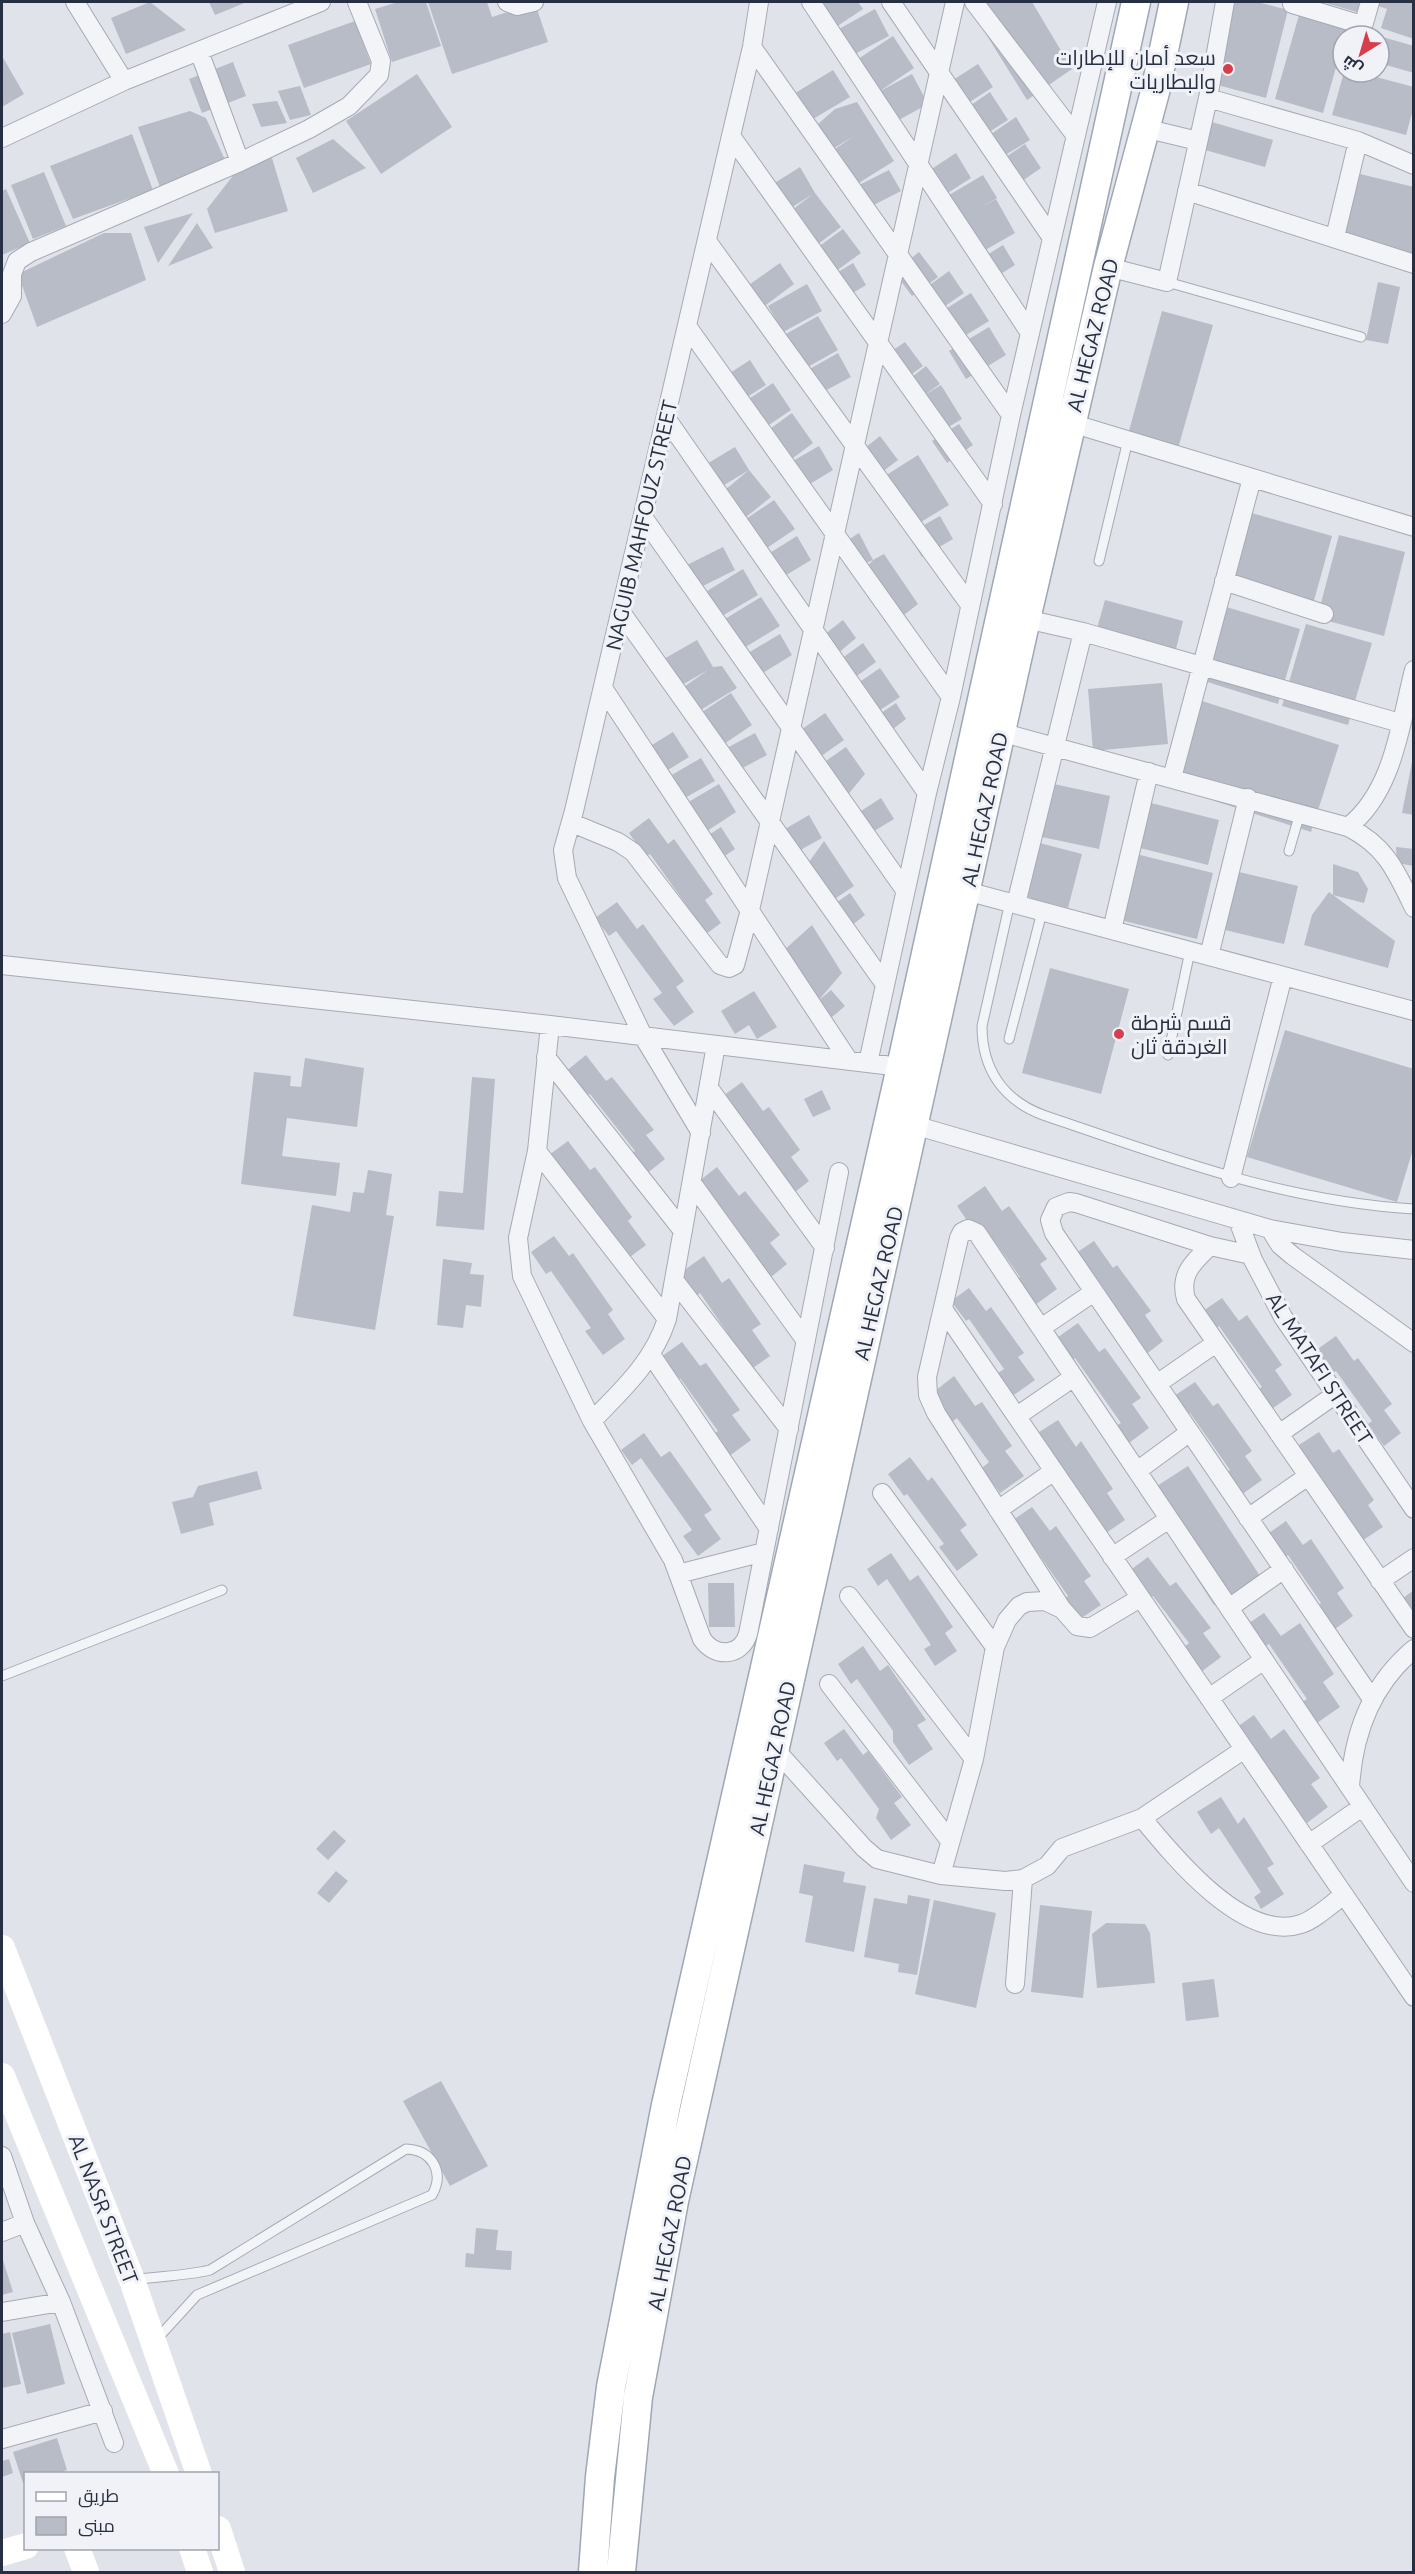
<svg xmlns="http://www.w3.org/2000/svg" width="1415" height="2574" font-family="Ubuntu,Cairo,sans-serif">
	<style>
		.building { fill: #b7bcc7 }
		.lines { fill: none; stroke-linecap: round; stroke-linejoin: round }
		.lane-casing { stroke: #a5aab4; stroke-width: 11 }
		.street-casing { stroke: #a5aab4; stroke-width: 20 }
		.primary-casing { stroke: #9ea7b6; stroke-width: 31 }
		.lane { stroke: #f3f4f8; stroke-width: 9 }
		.street { stroke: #f3f4f8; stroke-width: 18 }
		.secondary { stroke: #fff; stroke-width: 26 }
		.primary { stroke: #fff; stroke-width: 28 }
		.poi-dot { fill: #d73d4d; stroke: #f0f2f7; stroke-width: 2 }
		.labels { text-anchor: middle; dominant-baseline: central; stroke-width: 6; stroke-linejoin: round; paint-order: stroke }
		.poi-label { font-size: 21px; fill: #273042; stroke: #f0f2f7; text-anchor: end }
		.street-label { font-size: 21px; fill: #273042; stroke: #f0f2f7 }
	</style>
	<rect width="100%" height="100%" fill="#e0e3ea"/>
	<!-- building -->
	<path class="building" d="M150 2 186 30 126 54 111 18Z
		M209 2H247L215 15Z
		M398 2H426L441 46 392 62 375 9Z
		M428 2H487L492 17 535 3 548 42 452 74Z
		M813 2H858L863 9 833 29Z
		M966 2H1032L1072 69 1027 100Z
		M1235 2H1257L1288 10 1266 98 1214 84Z
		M1322 2H1360L1357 12Z
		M1373 2H1414V39L1381 28 1387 9 1372 4Z
		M875 9 889 36 853 55 839 29Z
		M1299 15 1347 29 1345 36H1343V43L1323 113 1275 99Z
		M355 21 371 64 304 88 288 45Z
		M1358 30 1378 35 1377 36H1357Z
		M893 36 914 68 877 93 855 61Z
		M1379 36 1414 46V73L1379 63Z
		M2 56 24 94 2 107Z
		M233 62 246 96 202 113 189 79Z
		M978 64 993 87 965 105 950 82Z
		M833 70 850 97 808 122 792 95Z
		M1344 72H1357L1414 87V106L1406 135 1332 115Z
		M417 74 452 127 381 174 346 121Z
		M912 74 928 104 886 127 869 97Z
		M300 86 311 115 290 120 278 91Z
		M990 92 1008 120 986 134 968 107Z
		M277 101 287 123 261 127 252 104Z
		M857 102 894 161 854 186 832 151 854 136 831 150 817 125 835 109Z
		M190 111 206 118 226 162 160 187 138 127Z
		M1016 117 1030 140 1002 157 988 136Z
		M1212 122 1273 140 1265 167 1205 150Z
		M132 134 153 190 73 219 50 166Z
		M333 139 366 168 313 193 296 158Z
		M1025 144 1041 168 1009 190 993 166Z
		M956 153 971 178 943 196 927 172Z
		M272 158 288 211 215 233 207 209 239 168Z
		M800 167 815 193 841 227 814 247 788 213 813 194 786 211 770 186Z
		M889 170 901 191 866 209 855 187Z
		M44 172 66 226 33 239 11 185Z
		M1360 174 1414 187V257L1342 237Z
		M983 175 997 198 978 209 996 199 1015 233 980 253 944 198Z
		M6 189 30 243 2 255V191Z
		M193 213 158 263 144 227Z
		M197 223 213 248 168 266Z
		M843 229 861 253 832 274 814 250Z
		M104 233H131L146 280 37 327 18 274Z
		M1003 245 1015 265 986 283 974 263Z
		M919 252 938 277 912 296 894 272Z
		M780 263 794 284 762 308 746 287Z
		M853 263 866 285 838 302 825 280Z
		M949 271 964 293 935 313 920 292Z
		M1378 282 1400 287 1388 344 1366 340Z
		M807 284 822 311 783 332 768 306Z
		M971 293 989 321 953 343 936 315Z
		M1162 311 1213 325 1177 452 1127 438Z
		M818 316 838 350 806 368 786 334Z
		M989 327 1006 355 966 379 949 351Z
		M905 342 923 366 898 384 880 359Z
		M838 353 851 377 819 394 806 371Z
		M750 360 766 385 744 399 727 375Z
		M926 366 940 384 923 396 941 385 962 419 933 436 912 403 907 381Z
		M773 383 791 410 766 427 747 400Z
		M792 413 813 443 789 461 767 431Z
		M959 424 973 445 947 463 932 441Z
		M880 436 898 460 874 478 856 455Z
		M819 446 833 470 805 487 791 462Z
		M735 447 749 470 771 497 746 517 725 490 749 470 719 488 705 465Z
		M918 455 949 505 916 525 885 476Z
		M774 500 795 529 767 548 746 519Z
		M1248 512 1332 536 1313 604 1229 580Z
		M940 516 953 539 922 557 908 534Z
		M859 533 873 560 884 554 918 604 900 618 864 570 873 560 861 565 845 542Z
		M1339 535 1405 552 1384 636 1317 618Z
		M797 536 811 560 783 577 768 554Z
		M723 547 735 570 697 589 685 566Z
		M743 569 758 595 722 616 707 591Z
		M761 597 780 626 744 648 725 619Z
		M1105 600 1183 621 1175 653 1096 632Z
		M1223 606 1300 629 1278 704 1201 680Z
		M843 620 856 638 836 655 825 634Z
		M1306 624 1372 643 1348 725 1282 706Z
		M780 634 792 655 761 674 748 653Z
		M697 640 713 667 722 666 737 688 699 711 681 689 708 670 680 686 664 659Z
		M863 643 876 662 854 678 841 659Z
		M880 668 900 697 877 712 858 683Z
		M1162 683 1168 744 1093 751 1088 689Z
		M731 693 752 725 724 744 702 712Z
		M1202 701 1339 745 1311 832 1175 788Z
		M896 703 906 719 889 732 878 715Z
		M825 713 844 740 817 759 798 732Z
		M673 732 689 757 655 778 639 753Z
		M755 733 767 755 737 771 725 749Z
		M846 747 865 774 846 797 823 763Z
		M701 758 715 781 683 799 670 776Z
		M1412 762 1414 763V815L1402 813Z
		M1049 783 1110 796 1099 849 1037 836Z
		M719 784 736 812 704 833 685 804Z
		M881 798 894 819 871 833 858 813Z
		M1135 799 1219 820 1208 865 1124 844Z
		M809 815 822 838 786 858 773 836Z
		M649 818 668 844 674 839 713 894 705 900 721 923 702 937 687 916 692 913 650 854 646 857 629 833Z
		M721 827 735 849 710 866 695 844Z
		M1024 839 1082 854 1068 908 1010 893Z
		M824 841 854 886 821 908 799 876Z
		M1396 847 1414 849V866L1397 863Z
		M1124 851 1213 873 1197 939 1108 917Z
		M1333 864 1358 872 1368 889 1364 903 1333 895Z
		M1239 872 1298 886 1284 944 1225 930Z
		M1329 892 1395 941 1388 968 1304 945 1312 915Z
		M850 893 865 915 851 926 833 905Z
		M617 902 637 929 643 924 684 981 676 987 694 1012 674 1026 653 999 662 993 616 931 609 936 595 918Z
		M812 925 842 973 818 1001 782 952Z
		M1050 968 1129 989 1101 1094 1022 1073Z
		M831 990 845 1006 832 1017 818 1001Z
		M754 991 777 1027 757 1039 749 1025 735 1034 721 1011Z
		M1285 1030 1414 1069V1146L1397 1202 1247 1157Z
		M586 1055 606 1081 612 1077 654 1130 646 1135 665 1159 645 1175 629 1156 635 1151 590 1094 585 1096 565 1072Z
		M305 1058 364 1068 357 1127 287 1118 282 1156 340 1163 336 1196 241 1184 254 1072 291 1076 290 1086 301 1087Z
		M472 1077 495 1079 484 1230 436 1226 439 1191 463 1193Z
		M742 1082 763 1111 769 1107 800 1150 791 1157 809 1181 791 1195 719 1099Z
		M822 1090 831 1109 813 1117 804 1099Z
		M568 1141 590 1170 595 1167 632 1217 628 1221 646 1245 626 1260 549 1155Z
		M717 1167 739 1196 745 1191 780 1235 770 1243 787 1264 766 1281 749 1259 756 1254 699 1181Z
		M368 1170 392 1174 386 1215 394 1216 375 1330 293 1316 312 1205 350 1212 353 1192 364 1193Z
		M985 1186 1002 1211 1009 1206 1047 1259 1040 1264 1057 1289 1031 1308 1012 1282 1020 1277 982 1224 971 1226 957 1206Z
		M554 1236 569 1256 573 1253 613 1310 608 1314 625 1339 603 1355 585 1331 591 1328 551 1271 546 1274 531 1252Z
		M1094 1241 1113 1268 1117 1265 1151 1311 1145 1315 1163 1341 1144 1356 1073 1255Z
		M704 1256 722 1283 729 1278 761 1324 752 1330 770 1356 747 1372 737 1347 700 1293 695 1297 679 1274Z
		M443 1259 472 1263 470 1274 484 1275 481 1307 466 1305 463 1328 437 1325Z
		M969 1288 986 1311 991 1307 1024 1353 1018 1357 1035 1380 1011 1397 995 1375 1004 1369 969 1319 966 1321 951 1301Z
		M1222 1298 1239 1321 1247 1315 1282 1365 1275 1370 1292 1395 1270 1410 1256 1390 1262 1387 1219 1326 1213 1331 1200 1313Z
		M1078 1323 1099 1352 1105 1348 1141 1398 1132 1404 1149 1428 1125 1446 1112 1428 1121 1423 1075 1358 1069 1362 1054 1340Z
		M1336 1336 1354 1361 1358 1358 1392 1404 1384 1410 1401 1433 1384 1446 1368 1424 1372 1421 1336 1371 1329 1376 1312 1353Z
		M682 1342 700 1366 706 1363 740 1410 732 1415 751 1440 728 1457 712 1435 718 1431 680 1378 674 1382 658 1359Z
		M954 1376 975 1406 982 1402 1012 1446 1005 1451 1024 1476 1000 1493 982 1468 989 1462 957 1418 952 1422 931 1394Z
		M1195 1382 1213 1406 1218 1403 1252 1451 1245 1456 1262 1480 1241 1495 1226 1473 1230 1470 1190 1413 1185 1417 1171 1398Z
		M1058 1420 1076 1447 1081 1441 1113 1489 1107 1493 1125 1520 1106 1533 1033 1436Z
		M1319 1432 1333 1453 1339 1449 1374 1500 1368 1505 1383 1527 1360 1542 1296 1447Z
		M644 1433 661 1457 670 1451 712 1510 704 1515 721 1539 698 1556 683 1536 692 1530 641 1458 632 1465 621 1450Z
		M910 1457 928 1481 932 1477 967 1525 960 1530 978 1555 957 1571 939 1547 944 1544 907 1494 904 1496 888 1474Z
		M1188 1466 1260 1576 1214 1605 1143 1495Z
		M257 1471 262 1489 209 1503 214 1525 181 1534 172 1502 193 1497 198 1486Z
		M1032 1507 1050 1531 1056 1526 1091 1576 1084 1581 1101 1605 1077 1621 1062 1600 1068 1596 1033 1546 1029 1549 1010 1522Z
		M1286 1521 1303 1545 1311 1539 1344 1588 1337 1593 1353 1616 1332 1631 1316 1607 1321 1603 1288 1555 1278 1562 1262 1538Z
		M891 1553 910 1581 918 1575 953 1627 945 1633 957 1651 935 1666 924 1649 931 1645 887 1579 878 1586 867 1569Z
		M1148 1557 1170 1586 1176 1582 1211 1628 1203 1633 1221 1657 1197 1675 1179 1651 1189 1643 1153 1596 1146 1602 1125 1574Z
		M708 1583H734L735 1627H709Z
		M1414 1590V1620L1399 1601Z
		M1264 1613 1281 1636 1300 1623 1334 1674 1323 1682 1340 1707 1314 1725 1299 1704 1307 1699 1269 1644 1262 1649 1246 1625Z
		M863 1646 880 1671 888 1665 926 1720 917 1725 933 1749 909 1765 893 1742V1731L857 1679 851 1684 838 1664Z
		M1254 1715 1271 1739 1284 1729 1320 1778 1311 1784 1328 1807 1307 1823 1237 1727Z
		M844 1729 863 1755 868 1751 902 1797 894 1803 911 1825 891 1840 876 1818 879 1809 841 1758 837 1761 824 1743Z
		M1221 1797 1238 1824 1244 1817 1274 1864 1267 1868 1284 1894 1261 1909 1254 1897 1261 1892 1219 1828 1211 1834 1197 1812Z
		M334 1830 346 1841 328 1860 316 1849Z
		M804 1864 845 1872 843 1882 866 1886 854 1952 805 1942 813 1896 799 1893Z
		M336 1871 348 1881 329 1903 317 1893Z
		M908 1895 930 1899 917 1975 898 1972 899 1964 864 1957 874 1898 907 1904Z
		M934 1900 996 1913 976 2008 915 1994Z
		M1040 1905 1092 1911 1083 1998 1031 1992Z
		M1106 1923 1145 1924 1150 1933 1155 1983 1097 1988 1092 1934Z
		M1214 1979 1219 2017 1186 2021 1182 1983Z
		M441 2081 488 2166 450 2186 403 2101Z
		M476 2228 498 2230 496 2250 512 2251 511 2270 465 2267 466 2253 474 2254Z
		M2 2257 13 2292 2 2295Z
		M50 2324 65 2384 27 2394 12 2333Z
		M10 2332 21 2384 2 2388V2334Z
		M57 2438 67 2470 55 2474H26V2483H23L13 2452Z
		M9 2459 13 2473 2 2477V2461Z"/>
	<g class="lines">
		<defs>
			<path id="lane" d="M1167 282 1361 337
				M1099 561 1128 440
				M1289 851 1300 813
				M1010 902 982 1026C982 1069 1003 1100 1043 1115 1167 1157 1281 1201 1414 1209
				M1009 1039 1042 912
				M1168 1055 1190 951
				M2 1676 222 1590
				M133 2280C159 2276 185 2276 210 2270L406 2149C432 2150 445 2172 432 2195L197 2295 156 2340"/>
			<path id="street" d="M75 2 124 81 321 2
				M507 2 517 6 534 2
				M811 2 1030 333
				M891 2 1052 238
				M974 2 1076 136
				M1292 4 1359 24 1364 23 1370 2
				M752 47 1011 415
				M199 51 240 162
				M1208 98 1358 141 1414 165
				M1144 128 1198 141
				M731 136 993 504
				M2 138 124 81
				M1187 191 1414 264
				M1335 237 1358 141
				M707 241 970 605
				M1108 267 1167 282 1208 98 1225 2
				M2 314 12 296V274L17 261 31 252 240 162 309 129 349 106 379 75 381 61 357 2
				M687 326 951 697
				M666 418 927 793
				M1071 423 1414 527
				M643 517 905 890
				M1224 581 1324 614
				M621 612 884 983
				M1026 619 1083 632 1400 723
				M603 688 849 1061
				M1000 732 1348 827C1386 846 1396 871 1414 908
				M1172 778 1252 478
				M572 823 618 842 633 852 720 965 729 968 735 965 750 910 955 2
				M1348 827C1394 791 1400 724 1414 670
				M966 891 1414 1011
				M1016 904 1083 632
				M1112 930 1149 772
				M1209 956 1248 798
				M2 965 550 1025 901 1067
				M550 1025 537 1151 518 1238 522 1276 592 1421 673 1560 702 1639C715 1658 741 1657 748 1634L839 1172
				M546 1057 683 1231
				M868 1063 927 793 951 697 1011 415 1107 2
				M709 1088 825 1248
				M914 1125 1270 1229 1342 1242 1414 1250
				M701 1133 643 1036 567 878 563 850 574 811 731 136 752 47 759 2
				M537 1151 667 1319
				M1231 1178 1283 976
				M692 1183 806 1341
				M1238 1220 1253 1260 1283 1317 1414 1509
				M1270 1229 1280 1245 1293 1256 1414 1343
				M1210 1246 1076 1203 1069 1202 1056 1207 1050 1220 1054 1233 1372 1699
				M1251 1255 1210 1246C1193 1262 1179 1275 1186 1299L1414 1629
				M674 1280 789 1429
				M943 1309 1414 1997
				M1041 1328 1094 1292
				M652 1356 769 1529
				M1157 1384 1216 1343
				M1017 1416 1074 1377
				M592 1421C623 1389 653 1362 667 1319L716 1045
				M1279 1434 1336 1394
				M1137 1471 1190 1432
				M882 1493 995 1647
				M998 1510 1054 1471
				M1248 1518 1308 1476
				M1112 1557 1169 1519
				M678 1574 764 1552
				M1380 1581 1414 1558
				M849 1596 974 1759
				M1229 1608 1284 1569
				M1062 1609 936 1413 928 1395 927 1377 959 1238 962 1232 968 1229 977 1233 1414 1883
				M829 1684 950 1841
				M1209 1698 1264 1660
				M774 1748 864 1848 877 1859 941 1875 1005 1881 1023 1879 1047 1866 1062 1848 1142 1818 1243 1750
				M1350 1788C1353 1734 1371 1685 1414 1649
				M1142 1818C1174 1857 1244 1943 1301 1924 1316 1919 1331 1904 1344 1895
				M1309 1844 1362 1807
				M941 1875 974 1759 995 1647 1007 1620 1019 1606 1027 1602 1045 1601 1062 1609 1077 1626 1090 1628 1140 1598
				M1015 1984 1023 1879
				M2 2156 25 2223 61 2302 114 2443
				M2 2232 25 2223
				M2 2312 61 2302
				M2 2439 103 2411"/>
			<path id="primary" d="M593 2572 600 2477 611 2387 666 2105 901 1067 1136 2
				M621 2572 638 2397 674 2201 1026 619 1108 267 1155 92 1174 2"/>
		</defs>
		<!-- lane casing -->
		<use href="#lane" class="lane-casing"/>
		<!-- street casing -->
		<use href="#street" class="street-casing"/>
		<!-- primary casing -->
		<use href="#primary" class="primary-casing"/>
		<!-- lane -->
		<use href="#lane" class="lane"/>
		<!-- street -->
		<use href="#street" class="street"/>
		<!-- secondary -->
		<path class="secondary" d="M2 1948 132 2280 199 2474
			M2 2076 166 2474
			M218 2529 232 2572
			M77 2548 86 2572
			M192 2548 200 2572
			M2 2553 26 2546"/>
		<!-- primary -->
		<use href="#primary" class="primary"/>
	</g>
	<!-- markers -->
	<g class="poi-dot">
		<circle cx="1228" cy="69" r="6"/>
		<circle cx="1119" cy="1034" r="6"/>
	</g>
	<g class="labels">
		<!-- poi labels -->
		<g class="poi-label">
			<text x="1216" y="57">سعد أمان للإطارات<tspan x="1216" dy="24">والبطاريات</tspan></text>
			<text x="1131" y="1022" text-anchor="start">قسم شرطة<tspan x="1131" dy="24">الغردقة ثان</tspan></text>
		</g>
		<!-- street labels -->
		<g class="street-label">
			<text transform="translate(1092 335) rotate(-76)">AL HEGAZ ROAD</text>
			<text transform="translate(641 525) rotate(-77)">NAGUIB MAHFOUZ STREET</text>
			<text transform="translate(984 809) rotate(-78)">AL HEGAZ ROAD</text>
			<text transform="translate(878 1283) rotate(-77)">AL HEGAZ ROAD</text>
			<text transform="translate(1320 1368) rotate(57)">AL MATAFI STREET</text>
			<text transform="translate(772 1758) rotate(-78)">AL HEGAZ ROAD</text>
			<text transform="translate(104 2209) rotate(69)">AL NASR STREET</text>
			<text transform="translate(669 2233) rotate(-79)">AL HEGAZ ROAD</text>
		</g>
	</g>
	<!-- border -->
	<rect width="1415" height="2574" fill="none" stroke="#273042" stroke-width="6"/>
	<!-- legend -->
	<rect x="24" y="2472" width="195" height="78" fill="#f0f2f7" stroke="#a0a4af" stroke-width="1.5"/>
	<rect x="36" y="2492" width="30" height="9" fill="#ffffff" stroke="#a0a4af" stroke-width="1.5"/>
	<text x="78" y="2502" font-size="18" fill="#273042">طريق</text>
	<rect x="36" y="2517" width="30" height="18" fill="#b7bcc7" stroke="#a0a4af" stroke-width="1.5"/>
	<text x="78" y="2532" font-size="18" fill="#273042">مبنى</text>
	<!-- north arrow -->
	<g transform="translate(1361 54) rotate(217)"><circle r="28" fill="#f0f2f7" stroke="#a0a4af" stroke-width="1.5"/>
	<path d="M0-4.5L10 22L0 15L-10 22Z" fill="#d73d4d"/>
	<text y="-9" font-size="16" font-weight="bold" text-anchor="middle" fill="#273042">ش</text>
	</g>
</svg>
